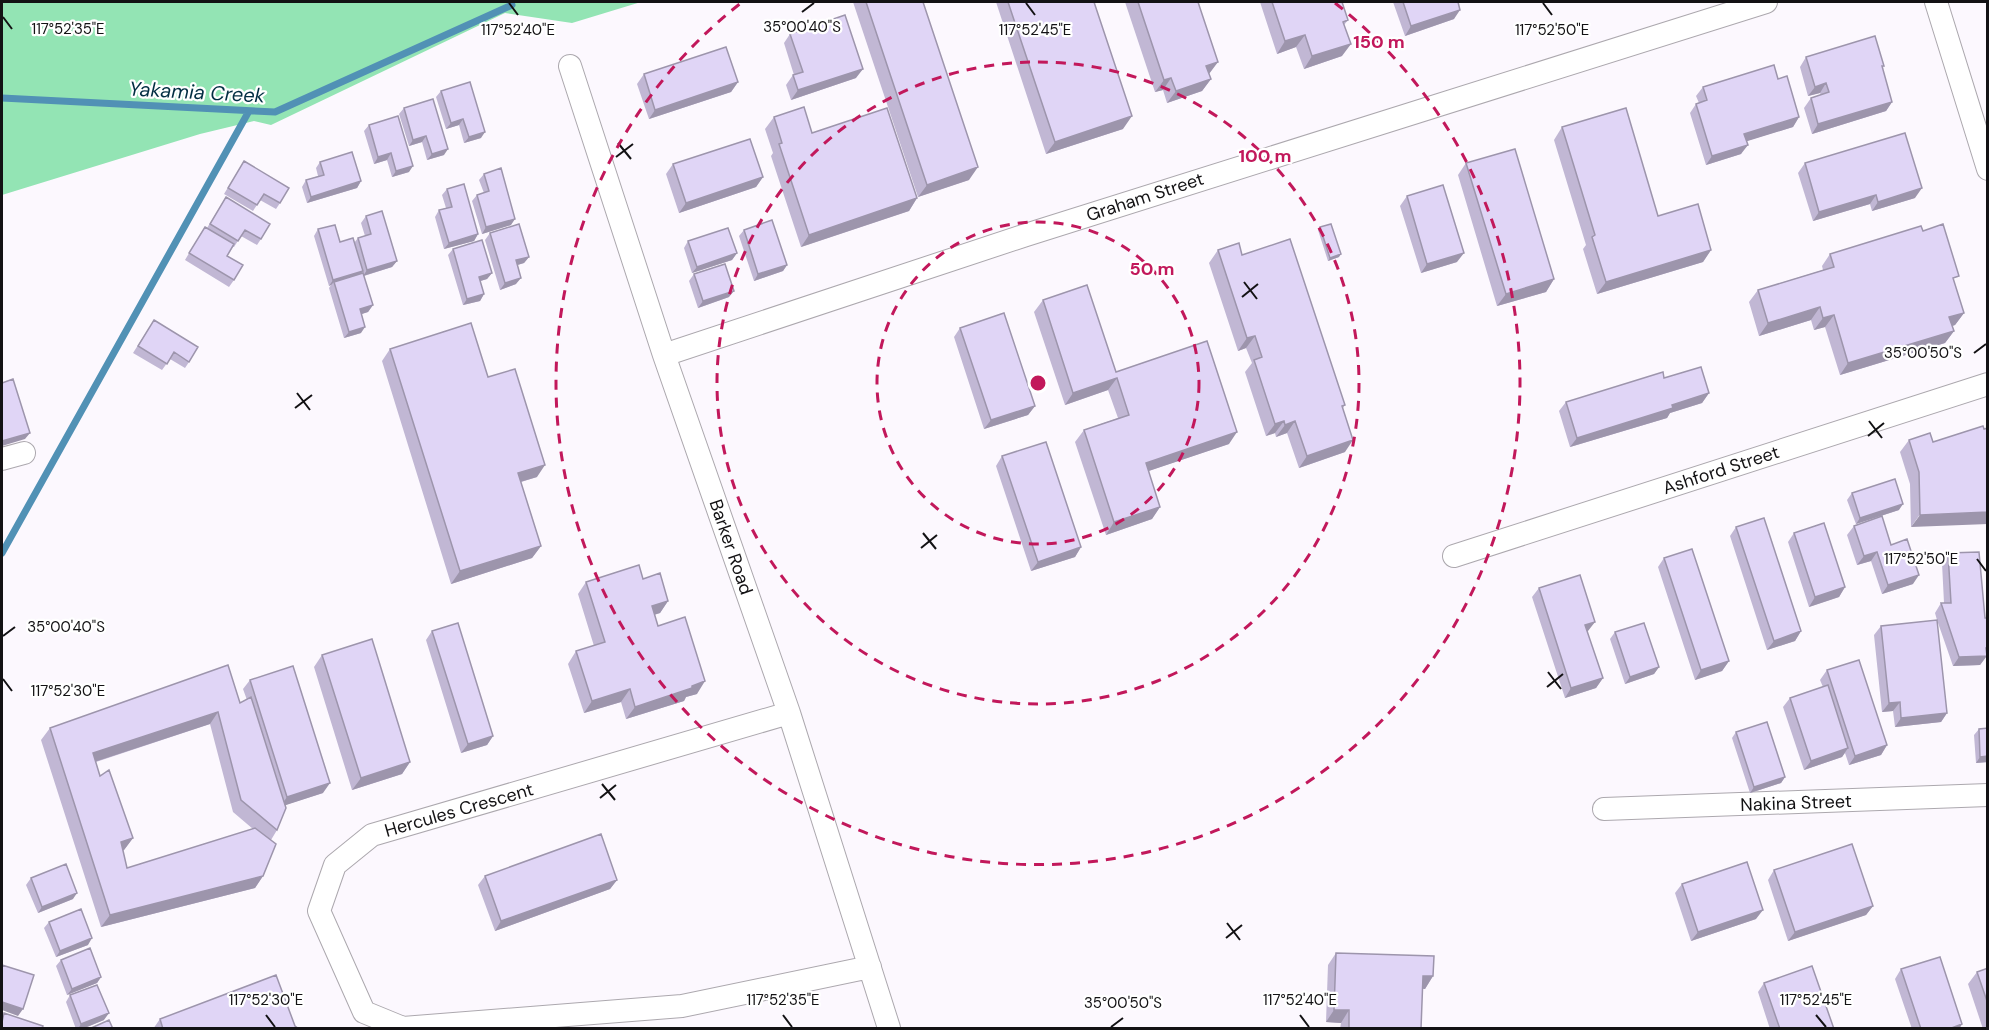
<svg xmlns="http://www.w3.org/2000/svg" width="1989" height="1030" font-family="'DM Sans',sans-serif">
	<style>
		.green { fill: #93e4b4 }
		.lines { fill: none; stroke-linecap: round; stroke-linejoin: round }
		.stream { stroke: #5191b5; stroke-width: 7 }
		.minor-casing { stroke: #aca8ae; stroke-width: 24 }
		.minor { stroke: #fff; stroke-width: 22 }
		.wall { fill: #c1b7d4; fill-rule: evenodd }
		.shaded-wall { fill: #9d95ac }
		.building { fill: #e0d5f6; stroke: #9d95ac; stroke-width: 1.5 }
		.ticks { fill: none; stroke: #131214; stroke-width: 2 }
		.ring { fill: none; stroke: #c2185b; stroke-width: 3; stroke-dasharray: 10 8 }
		.labels { text-anchor: middle; dominant-baseline: central; stroke-width: 4.5; stroke-linejoin: round; paint-order: stroke }
		.street-label { font-size: 18px; fill: #131214; stroke: #fff }
		.water-label { font-size: 20px; font-style: italic; fill: #022e42; stroke: #fff }
		.ticks-label { font-size: 15px; text-anchor: middle; fill: #131214; stroke: #fff; stroke-width: 4.5; stroke-linejoin: round; paint-order: stroke }
		.centre { fill: #c2185b; stroke: #fff; stroke-width: 3 }
		.ring-label { font-size: 18px; text-anchor: middle; font-weight: bold; fill: #c2185b; stroke: #fff; stroke-width: 4.5; stroke-linejoin: round; paint-order: stroke }
	</style>
	<rect width="100%" height="100%" fill="#fcf8fe"/>
	<!-- green -->
	<path class="green" d="M2 2H641L572 23 505 13 271 125 254 121 200 134 2 195Z"/>
	<g class="lines">
		<!-- stream -->
		<path class="stream" d="M2 98 275 112 512 5
			M2 553 249 111"/>
		<defs>
			<path id="minor" d="M1936 2 1988 169
				M570 66 664 355 789 713 889 1028
				M664 355 1026 235 1766 2
				M2 459 24 453
				M1454 556 1988 384
				M789 713 372 835 335 865 319 911 364 1012 403 1028 682 1006 870 967
				M1604 809 1988 795"/>
		</defs>
		<!-- minor casing -->
		<use href="#minor" class="minor-casing"/>
		<!-- minor -->
		<use href="#minor" class="minor"/>
	</g>
	<!-- wall -->
	<path class="wall" d="M853 2H923L969 180 918 197Z
		M996 2H1094L1123 129 1046 154Z
		M1125 2H1198L1209 74 1211 79 1202 91 1167 103 1163 90 1155 92Z
		M1260 2H1342L1348 20 1344 25 1342 56 1304 69 1296 47 1277 54Z
		M1393 2H1458L1454 19 1405 36Z
		M790 34 856 78 791 100 786 85 793 75H794L784 43Z
		M1806 57 1884 66 1882 68 1892 102 1886 111 1812 134 1804 108 1811 98 1821 95 1820 93 1808 96 1800 67Z
		M644 74 738 82 731 92 649 119 637 84Z
		M1778 79 1799 117 1793 127 1746 141 1741 154 1706 165 1690 113 1696 104 1699 103 1696 96 1703 87Z
		M441 91 481 138 464 143 459 125 446 129 436 97Z
		M404 108 444 155 427 160 422 142 409 146 399 114Z
		M774 117 812 133 917 198 909 211 801 247 771 156 773 153 765 129Z
		M369 125 409 172 392 177 387 160 374 164 364 131Z
		M1562 127 1658 216 1711 250 1703 262 1597 294 1583 249 1586 245 1554 140Z
		M244 161 280 203 276 209 260 200 253 211 224 194Z
		M320 162 361 181 357 188 307 203 302 187 306 180 318 176 316 168Z
		M1466 163 1554 279 1546 292 1497 306 1458 175Z
		M1805 163 1915 198 1872 211 1870 204 1813 221 1798 173Z
		M673 164 763 177 756 187 679 213 666 174Z
		M484 174 511 225 482 234 472 201 477 195 484 193 479 180Z
		M447 189 478 234 474 241 444 249 435 217 439 210 446 208 442 195Z
		M1407 196 1457 262 1421 273 1400 206Z
		M226 197 261 239 257 245 241 236 234 247H233L227 256 234 280 229 287 185 260 201 233 205 227 207 228Z
		M366 216 397 261 392 267 364 276 373 305 368 312 361 314V333L344 338 329 288 331 285 329 286 314 236 318 229 340 242 354 243 358 238 365 236 361 223Z
		M1320 227 1339 257 1328 261 1318 230Z
		M744 230 787 265 783 271 754 281 739 236Z
		M1923 231 1954 283 1964 313 1955 325 1952 326 1954 331 1945 343 1840 375 1825 327 1814 330 1811 320 1759 336 1749 302 1758 290 1823 270 1822 266 1830 254Z
		M490 233 529 257 524 263 517 265 516 284 500 290 485 240Z
		M688 241 737 253 732 260 692 273 684 248Z
		M453 249 492 273 487 279 480 281 484 294 480 301 463 305 448 255Z
		M1218 250 1242 255 1345 405 1343 408 1345 452 1299 468 1287 433 1276 437 1275 433 1266 436 1245 372 1252 363 1246 348 1238 351 1209 263Z
		M694 274 729 297 698 308 689 281Z
		M1043 300 1116 372 1229 444 1148 471 1160 507 1152 519 1106 535 1075 442 1084 430 1118 418 1108 390 1065 405 1034 312Z
		M154 320 189 362 185 368 170 359 162 370 133 353Z
		M960 328 1035 406 1028 415 984 429 954 337Z
		M390 349 488 377 537 477 521 482 541 546 532 558 451 584 382 361Z
		M1664 378 1709 393 1702 403 1670 413 1667 418 1570 447 1559 411 1566 402Z
		M1983 426 1911 527 1910 484 1900 452 1909 440 1933 442Z
		M1002 456 1081 547 1075 557 1031 571 996 466Z
		M1852 493 1899 510 1856 524 1847 500Z
		M1854 526 1891 545 1913 584 1882 594 1871 561 1857 565 1847 535Z
		M1736 527 1801 631 1795 641 1767 650 1730 536Z
		M1794 533 1845 587 1839 597 1809 607 1788 542Z
		M1948 553 1986 657 1980 665 1953 666 1937 620 1947 713 1941 722 1895 727 1893 711 1882 712 1874 635 1881 626 1937 620 1935 613 1941 603H1944L1942 563Z
		M1664 558 1729 661 1722 671 1695 680 1658 567Z
		M643 579 668 601 660 613 654 615 658 626 697 694 686 697 684 701 626 719 621 702 584 713 568 664 576 651 594 646 578 594 586 582Z
		M1539 588 1588 631H1587L1603 678 1596 688 1565 698 1532 597Z
		M432 631 493 736 487 745 461 753 426 640Z
		M1615 632 1659 667 1654 674 1625 684 1610 639Z
		M322 655 410 762 402 774 352 790 314 667Z
		M1827 670 1887 745 1881 755 1849 765 1845 753 1842 757 1804 770 1783 707 1790 698 1823 687 1820 680Z
		M250 680 323 793 285 805 277 830 271 840 263 876 255 888 101 927 41 740 50 728 240 703 247 700 243 689ZM210 724 233 812 253 829 127 868 123 851 124 850 133 838 100 776 96 762Z
		M1979 729 1988 762 1976 763 1974 735Z
		M1736 732 1785 777 1781 783 1750 793 1732 738Z
		M1774 870 1873 906 1866 915 1788 941 1768 880Z
		M485 876 617 880 610 889 495 931 478 885Z
		M31 878 73 899 38 913 26 885Z
		M1682 884 1756 919 1691 941 1675 893Z
		M49 922 88 945 56 957 44 928Z
		M1336 953 1433 976 1425 989 1422 988 1421 1029H1340L1341 1023 1326 1022 1328 965Z
		M61 960 101 977 97 983 67 995 56 966Z
		M1988 968V1029H1983L1968 984 1977 972Z
		M1901 969 1962 1024 1959 1029H1912L1895 979Z
		M1764 983 1834 1029H1770L1758 992Z
		M70 995 104 1020 82 1029H76L66 1002Z
		M160 1019 295 1026 299 1029H153Z"/>
	<!-- shaded-wall -->
	<path class="shaded-wall" d="M1460 10 1454 19 1405 36 1411 26Z
		M1305 35 1296 47 1277 54 1285 41Z
		M1351 44 1342 56 1304 69 1312 56Z
		M1218 62 1209 74 1206 66Z
		M863 69 856 78 791 100 798 90Z
		M1171 78 1163 90 1155 92 1164 80Z
		M1211 79 1202 91 1167 103 1176 91Z
		M738 82 731 92 649 119 655 110Z
		M1826 83 1820 93 1808 96 1815 87Z
		M1892 102 1886 111 1812 134 1818 124Z
		M1132 116 1123 129 1046 154 1055 142Z
		M1799 117 1793 127 1738 144 1744 134Z
		M463 119 459 125 446 129 451 123Z
		M485 132 481 138 464 143 469 137Z
		M426 136 422 142 409 146 413 140Z
		M1748 145 1741 154 1706 165 1712 156Z
		M448 149 444 155 427 160 432 154Z
		M391 153 387 160 374 164 378 157Z
		M413 166 409 172 392 177 396 171Z
		M978 167 969 180 918 197 927 185Z
		M763 177 756 187 679 213 686 203Z
		M361 181 357 188 307 203 311 197Z
		M1922 188 1915 198 1872 211 1878 202Z
		M1876 195 1870 204 1813 221 1819 212Z
		M917 198 909 211 801 247 809 235Z
		M515 219 511 225 482 234 486 227Z
		M478 234 474 241 444 249 449 243Z
		M1711 250 1703 262 1597 294 1606 282Z
		M737 253 732 260 692 273 697 267Z
		M1464 253 1457 262 1421 273 1427 264Z
		M1341 254 1339 257 1328 261 1330 258Z
		M529 257 524 263 511 267 516 260Z
		M397 261 392 267 363 276 367 270Z
		M787 265 783 271 754 281 758 274Z
		M363 271 358 277 334 282 331 285 329 286 333 280Z
		M492 273 487 279 474 283 479 277Z
		M521 278 516 284 500 290 505 283Z
		M1554 279 1546 292 1497 306 1506 294Z
		M734 291 729 297 698 308 703 301Z
		M484 294 480 301 463 305 467 299Z
		M373 305 368 312 356 316 360 309Z
		M1820 307 1811 320 1759 336 1768 323Z
		M1964 313 1955 325 1941 330 1949 317Z
		M1834 315 1825 327 1814 330 1823 318Z
		M365 327 361 333 344 338 349 332Z
		M1954 331 1945 343 1840 375 1848 363Z
		M1255 336 1246 348 1238 351 1247 338Z
		M1117 378 1108 390 1065 405 1073 393Z
		M1709 393 1702 403 1670 413 1667 418 1570 447 1577 438 1672 405Z
		M1035 406 1028 415 984 429 991 420Z
		M1284 421 1275 433 1266 436 1275 424Z
		M1295 421 1287 433 1276 437 1285 425Z
		M1237 432 1229 444 1137 475 1146 463Z
		M30 433 25 439 2 446V441Z
		M1353 440 1345 452 1299 468 1307 456Z
		M545 465 537 477 510 485 518 473Z
		M1903 504 1899 510 1856 524 1860 518Z
		M1160 507 1152 519 1106 535 1114 522Z
		M1988 512V524L1911 527 1920 515Z
		M541 546 532 558 451 584 460 571Z
		M1081 547 1075 557 1031 571 1038 562Z
		M1877 552 1871 561 1857 565 1864 556Z
		M1919 575 1913 584 1882 594 1888 585Z
		M1845 587 1839 597 1809 607 1815 597Z
		M668 601 660 613 643 618 652 606Z
		M1595 622 1588 631 1579 634 1585 625Z
		M1801 631 1795 641 1767 650 1774 641Z
		M1988 648V657H1986L1980 665 1953 666 1959 657Z
		M1729 661 1722 671 1695 680 1701 670Z
		M1659 667 1654 674 1625 684 1630 677Z
		M1603 678 1596 688 1565 698 1571 688Z
		M705 681 697 694 686 697 684 701 626 719 635 707Z
		M630 689 621 702 584 713 592 701Z
		M1900 702 1893 711 1882 712 1889 703Z
		M218 712 210 724 85 765 93 753Z
		M1947 713 1941 722 1895 727 1901 718Z
		M493 736 487 745 461 753 468 744Z
		M1887 745 1881 755 1849 765 1855 756Z
		M1848 748 1842 757 1804 770 1811 761Z
		M1988 756V762L1976 763 1980 757Z
		M410 762 402 774 352 790 361 778Z
		M1785 777 1781 783 1750 793 1754 787Z
		M330 783 323 793 280 807 287 797Z
		M133 838 124 850 112 854 121 842Z
		M263 876 255 888 101 927 110 915Z
		M617 880 610 889 495 931 501 921Z
		M77 893 73 899 38 913 42 907Z
		M1873 906 1866 915 1788 941 1795 932Z
		M1763 910 1756 919 1691 941 1698 932Z
		M92 938 88 945 56 957 60 951Z
		M1423 976H1433L1425 989 1414 988Z
		M101 977 97 983 67 995 72 989Z
		M2 1002 23 1009 18 1016 2 1010Z
		M1334 1010H1349L1341 1023 1326 1022Z
		M109 1013 104 1020 82 1029H78L81 1024Z
		M1962 1024 1959 1029H1949Z"/>
	<!-- building -->
	<path class="building" d="M866 2H923L978 167 927 185Z
		M1008 2H1094L1132 116 1055 142Z
		M1138 2H1198L1218 62 1206 66 1211 79 1176 91 1171 78 1164 80Z
		M1272 2H1342L1348 20 1343 22 1351 44 1312 56 1305 35 1285 41Z
		M1403 2H1458L1460 10 1411 26Z
		M845 15 863 69 798 90 793 75 803 72 790 34Z
		M1875 36 1884 66H1882L1892 102 1818 124 1811 98 1829 92 1826 83 1815 87 1806 57Z
		M726 47 738 82 655 110 644 74Z
		M1774 65 1778 79 1787 76 1799 117 1744 134 1748 145 1712 156 1696 104 1707 100 1703 87Z
		M470 82 485 132 469 137 463 119 451 123 441 91Z
		M433 99 448 149 432 154 426 136 413 140 404 108Z
		M804 107 812 133 887 108 917 198 809 235 779 144 782 143 774 117Z
		M1626 108 1658 216 1698 204 1711 250 1606 282 1592 237 1595 235 1562 127Z
		M398 116 413 166 396 171 391 153 378 157 369 125Z
		M1905 133 1922 188 1878 202 1876 195 1819 212 1805 163Z
		M750 139 763 177 686 203 673 164Z
		M1515 149 1554 279 1506 294 1466 163Z
		M352 152 361 181 311 197 306 180 324 175 320 162Z
		M244 161 289 188 280 203 264 194 257 205 228 188Z
		M501 168 515 219 486 227 477 195 489 191 484 174Z
		M464 184 478 234 449 243 439 210 452 207 447 189Z
		M1443 185 1464 253 1427 264 1407 196Z
		M226 197 270 224 261 239 245 230 238 241 210 224Z
		M382 211 397 261 367 270 358 238 371 234 366 216Z
		M772 220 787 265 758 274 744 230Z
		M519 224 529 257 516 260 521 278 505 283 490 233Z
		M1331 224 1341 254 1330 258 1320 227Z
		M1943 224 1959 276 1953 278 1964 313 1949 317 1954 331 1848 363 1834 315 1823 318 1820 307 1768 323 1758 290 1834 267 1830 254 1921 226 1923 231Z
		M335 225 340 242 353 238 363 271 333 280 318 229Z
		M205 227 234 244 227 256 243 265 234 280 189 253Z
		M728 228 737 253 697 267 688 241Z
		M1290 239 1345 405 1342 406 1353 440 1307 456 1295 421 1285 425 1284 421 1275 424 1254 360 1262 357 1255 336 1247 338 1218 250 1239 243 1242 255Z
		M482 240 492 273 479 277 484 294 467 299 453 249Z
		M725 264 734 291 703 301 694 274Z
		M363 273 373 305 360 309 365 327 349 332 334 282Z
		M1087 285 1116 372 1207 341 1237 432 1146 463 1160 507 1114 522 1084 430 1129 415 1117 378 1073 393 1043 300Z
		M1004 313 1035 406 991 420 960 328Z
		M154 320 198 347 189 362 174 352 167 364 138 346Z
		M471 323 488 377 515 369 545 465 518 473 541 546 460 571 390 349Z
		M1701 367 1709 393 1672 405 1673 408 1577 438 1566 402 1663 372 1664 378Z
		M13 379 30 433 2 441V383Z
		M1983 426 1984 429 1988 428V512L1920 515 1919 472 1909 440 1930 433 1933 442Z
		M1046 442 1081 547 1038 562 1002 456Z
		M1895 479 1903 504 1860 518 1852 493Z
		M1882 516 1891 545 1907 539 1919 575 1888 585 1877 552 1864 556 1854 526Z
		M1764 518 1801 631 1774 641 1736 527Z
		M1824 523 1845 587 1815 597 1794 533Z
		M1692 549 1729 661 1701 670 1664 558Z
		M1979 552 1985 618H1988V648H1986L1987 656 1959 657 1941 603H1951L1948 553Z
		M639 565 643 579 660 573 668 601 652 606 658 626 685 617 705 681 692 686V688L635 707 630 689 592 701 576 651 605 642 586 582Z
		M1580 575 1595 622 1585 625 1603 678 1571 688 1539 588Z
		M1937 620 1947 713 1901 718 1900 702 1889 703 1881 626Z
		M458 623 493 736 468 744 432 631Z
		M1644 623 1659 667 1630 677 1615 632Z
		M372 639 410 762 361 778 322 655Z
		M1859 660 1887 745 1855 756 1827 670Z
		M228 665 240 703 251 697 286 808 277 830 241 800 218 712 93 753 100 776 109 770 133 838 121 842 127 868 255 828 276 844 263 876 110 915 50 728Z
		M293 666 330 783 287 797 250 680Z
		M1828 685 1848 748 1811 761 1790 698Z
		M1767 722 1785 777 1754 787 1736 732Z
		M1988 728V756L1980 757 1979 729Z
		M601 834 617 880 501 921 485 876Z
		M1852 844 1873 906 1795 932 1774 870Z
		M1747 862 1763 910 1698 932 1682 884Z
		M66 864 77 893 42 907 31 878Z
		M81 909 92 938 60 951 49 922Z
		M90 948 101 977 72 989 61 960Z
		M1336 953 1434 956 1433 976H1423L1421 1029H1349V1010H1334Z
		M1940 957 1962 1024 1949 1029H1921L1901 969Z
		M2 965 34 975 23 1009 2 1002Z
		M1812 966 1834 1029H1780L1764 983Z
		M1988 968V1004L1977 972Z
		M276 975 295 1026 299 1029H163L160 1019Z
		M97 985 109 1013 81 1024 70 995Z
		M4 1013 43 1026 42 1029H2V1022Z
		M109 1020 113 1029H89Z"/>
	<!-- ticks -->
	<path class="ticks" d="M509 3 518 15M1026 3 1035 15M1543 3 1552 15M802 12 814 3M3 17 12 29M618 143 631 159M616 157 633 144M1244 282 1257 299M1242 297 1258 284M1974 353 1986 344M297 393 310 410M295 408 312 395M1869 421 1882 438M1868 436 1884 423M923 533 936 549M921 548 937 535M1977 559 1986 571M3 636 15 627M1548 672 1561 689M3 679 12 691M1547 687 1563 674M602 784 615 800M600 798 616 785M1227 923 1240 940M1226 938 1242 925M266 1015 275 1027M783 1015 792 1027M1300 1015 1309 1027M1816 1015 1826 1027M1111 1027 1123 1018"/>
	<!-- distance rings -->
	<g class="ring">
		<circle cx="1038" cy="383" r="161"/>
		<circle cx="1038" cy="383" r="321"/>
		<path d="M1335 3A482 482 0 1 1 741 3"/>
	</g>
	<g class="labels">
		<!-- street labels -->
		<g class="street-label">
			<text transform="translate(1145 197) rotate(-18)">Graham Street</text>
			<text transform="translate(1721 470) rotate(-18)">Ashford Street</text>
			<text transform="translate(731 547) rotate(71)">Barker Road</text>
			<text transform="translate(1796 803) rotate(-2)">Nakina Street</text>
			<text transform="translate(459 810) rotate(-16)">Hercules Crescent</text>
		</g>
		<!-- water labels -->
		<g class="water-label">
			<text transform="translate(197 92) rotate(3)">Yakamia Creek</text>
		</g>
	</g>
	<g class="ticks-label">
		<text x="802" y="32">35°00'40"S</text>
		<text x="68" y="34">117°52'35"E</text>
		<text x="518" y="35">117°52'40"E</text>
		<text x="1035" y="35">117°52'45"E</text>
		<text x="1552" y="35">117°52'50"E</text>
		<text x="1923" y="358">35°00'50"S</text>
		<text x="1921" y="564">117°52'50"E</text>
		<text x="66" y="632">35°00'40"S</text>
		<text x="68" y="696">117°52'30"E</text>
		<text x="266" y="1005">117°52'30"E</text>
		<text x="783" y="1005">117°52'35"E</text>
		<text x="1300" y="1005">117°52'40"E</text>
		<text x="1816" y="1005">117°52'45"E</text>
		<text x="1123" y="1008">35°00'50"S</text>
	</g>
	<circle cx="1038" cy="383" r="9" class="centre"/>
	<g class="ring-label">
		<text x="1379" y="48">150 m</text>
		<text x="1265" y="162">100 m</text>
		<text x="1152" y="275">50 m</text>
	</g>
	<!-- border -->
	<rect width="1989" height="1030" fill="none" stroke="#131214" stroke-width="6"/>
</svg>
